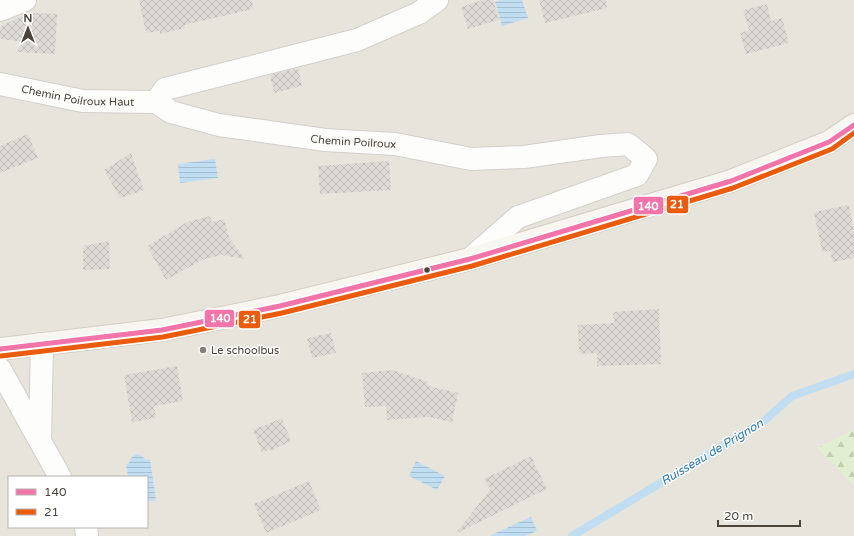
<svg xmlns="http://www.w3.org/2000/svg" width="854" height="536" font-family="'Varela Round',sans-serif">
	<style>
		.residential { fill: #e7e4dc; fill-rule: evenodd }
		.forest { fill: url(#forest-firs) }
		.water { fill: url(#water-rules) }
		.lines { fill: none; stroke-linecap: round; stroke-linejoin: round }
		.stream { stroke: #c0ddf1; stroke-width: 8 }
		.building { fill: url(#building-cross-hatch) }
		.minor-casing { stroke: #d2d0cb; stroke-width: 24 }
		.secondary-casing { stroke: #d3cfc5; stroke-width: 24 }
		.minor { stroke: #fdfdfc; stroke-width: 22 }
		.secondary { stroke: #f7f6f1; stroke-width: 22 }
		.bus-1-casing { stroke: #fff; stroke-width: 8 }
		.bus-2-casing { stroke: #fff; stroke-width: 8 }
		.bus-1 { stroke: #f274a9; stroke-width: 5 }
		.bus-2 { stroke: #ea5b0b; stroke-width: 5 }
		.bus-dot { fill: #4b4439; stroke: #fff; stroke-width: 1.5 }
		.poi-dot { fill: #868178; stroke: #fff; stroke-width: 1.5 }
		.labels { text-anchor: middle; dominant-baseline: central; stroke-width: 3; stroke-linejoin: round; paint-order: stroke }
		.street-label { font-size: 11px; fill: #4b4439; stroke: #fff }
		.poi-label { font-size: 11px; fill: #4b4439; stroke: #fff; text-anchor: start }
		.water-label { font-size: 12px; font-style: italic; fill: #2e7ab2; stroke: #fff }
		.line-badge { stroke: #fff; stroke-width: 1.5 }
		.badge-label { font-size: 11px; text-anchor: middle; font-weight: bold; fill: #fff }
	</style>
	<defs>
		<pattern id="forest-firs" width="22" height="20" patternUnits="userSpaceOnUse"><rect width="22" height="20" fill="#e1eecf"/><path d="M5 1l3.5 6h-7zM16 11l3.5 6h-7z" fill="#c3cdb2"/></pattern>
		<pattern id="water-rules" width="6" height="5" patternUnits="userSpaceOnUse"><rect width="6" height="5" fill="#c0ddf1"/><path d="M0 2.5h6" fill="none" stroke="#a6bfcf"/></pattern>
		<pattern id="building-cross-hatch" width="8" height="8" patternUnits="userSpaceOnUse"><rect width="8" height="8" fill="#dedbd6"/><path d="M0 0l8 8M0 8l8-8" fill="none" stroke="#c0bdb8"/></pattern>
	</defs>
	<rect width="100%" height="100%" fill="#f4f2ee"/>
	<!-- residential -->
	<path class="residential" d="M0 0H854V430L818 448 854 485V536H0ZM9 477H147V527H9Z"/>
	<!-- forest -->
	<path class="forest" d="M854 430V485L818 448Z"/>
	<!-- water -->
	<path class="water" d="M500 0H522L528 18 502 26 495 2Z
		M215 159 218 178 180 183 178 164Z
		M136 454 141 455 146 460 150 459 156 500 147 502V477H128L126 464 129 463 131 458Z
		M416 461 445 476 437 490 409 476Z
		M531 517 537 531 525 536H492L491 535Z"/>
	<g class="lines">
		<!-- stream -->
		<path class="stream" d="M572 536 764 421 792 396 854 374"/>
	</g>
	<!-- building -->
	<path class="building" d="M139 0H252L253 9 184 25 185 28 160 34V31L146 33Z
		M482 0H493L499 20 468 29 461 7Z
		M539 0H606L607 8 545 23Z
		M767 4 771 21 782 18 789 43 746 54 740 33 749 30 743 10Z
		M33 13 57 14 55 54 18 52 19 41 0 39V27L20 17Z
		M298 68 302 86 274 93 270 75Z
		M28 134 38 158 0 173V146Z
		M131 153 144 190 120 198 104 170Z
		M389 161 391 190 320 194 318 166Z
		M849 205 854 232V258L833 262 830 251 822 252 814 212Z
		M210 216 212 222 224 219 229 237 245 259 221 255 202 260 166 280 147 246 187 222Z
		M109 241 110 269 83 270V246Z
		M659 309 661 364 597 366V353L579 354 578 325 614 323 613 312Z
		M331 333 336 353 312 358 307 338Z
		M177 366 183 401 154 406 156 418 132 422 124 375Z
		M392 370 428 382V386L458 393 452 422 428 417 387 420 386 406 365 407 362 373Z
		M282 418 291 441 271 451 270 449 262 453 253 430Z
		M531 456 547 489 455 534 490 490 484 479Z
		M309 481 321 510 266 533 254 504Z"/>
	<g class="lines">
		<defs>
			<g id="minor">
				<path id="s1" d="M437 0 419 13 357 40 165 89 156 102 171 112 219 125 325 140 395 144 471 159 524 157 601 146 628 144 646 159 637 175 518 217 470 259"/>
				<path d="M0 10 25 0"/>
				<path id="s2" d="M0 84 83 101 156 102"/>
				<path d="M0 369 60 477"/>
				<path d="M40 440 42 344"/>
				<path d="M86 527 87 536"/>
			</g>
			<path id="secondary" d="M0 349 162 330 280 306 470 259 731 181 829 142 854 125"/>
		</defs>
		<!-- minor casing -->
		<use href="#minor" class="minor-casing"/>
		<!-- secondary casing -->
		<use href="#secondary" class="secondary-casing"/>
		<!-- minor -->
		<use href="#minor" class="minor"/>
		<!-- secondary -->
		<use href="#secondary" class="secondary"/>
		<defs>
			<path id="bus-1" d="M0 349 162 330 280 306 470 259 731 181 829 142 854 125"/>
			<path id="bus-2" d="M1 356 163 337 282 313 472 266 733 188 832 149 854 133"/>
		</defs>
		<!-- bus-1 casing -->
		<use href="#bus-1" class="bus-1-casing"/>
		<!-- bus-2 casing -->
		<use href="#bus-2" class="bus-2-casing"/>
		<!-- bus-1 -->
		<use href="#bus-1" class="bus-1"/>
		<!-- bus-2 -->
		<use href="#bus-2" class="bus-2"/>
	</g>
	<!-- markers -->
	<circle class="bus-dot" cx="427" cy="270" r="3.5"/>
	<circle class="poi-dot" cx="203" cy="350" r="4"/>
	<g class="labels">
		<!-- street labels -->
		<g class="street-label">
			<text stroke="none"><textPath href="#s2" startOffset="79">Chemin Poilroux Haut</textPath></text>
			<text stroke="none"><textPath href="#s1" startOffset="507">Chemin Poilroux</textPath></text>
		</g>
		<!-- poi labels -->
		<g class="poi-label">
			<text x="211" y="350">Le schoolbus</text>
		</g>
		<!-- water labels -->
		<g class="water-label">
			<text transform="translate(712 452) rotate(-31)">Ruisseau de Prignon</text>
		</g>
	</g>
	<g class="line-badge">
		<rect x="666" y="195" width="23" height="19" rx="4" fill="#ea5b0b"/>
		<rect x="633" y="196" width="31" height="19" rx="4" fill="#f274a9"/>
		<rect x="204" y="309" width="31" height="19" rx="4" fill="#f274a9"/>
		<rect x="238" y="310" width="23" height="19" rx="4" fill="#ea5b0b"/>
	</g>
	<g class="badge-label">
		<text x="677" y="208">21</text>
		<text x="648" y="210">140</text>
		<text x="220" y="322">140</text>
		<text x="250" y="323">21</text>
	</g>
	<!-- legend -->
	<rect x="8" y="476" width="140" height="52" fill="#ffffff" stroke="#b7b4b0"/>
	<rect x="16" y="489" width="20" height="6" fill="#f274a9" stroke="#b7b4b0"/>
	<text x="44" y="496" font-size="12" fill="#4b4439">140</text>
	<rect x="16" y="509" width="20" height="6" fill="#ea5b0b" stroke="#b7b4b0"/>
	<text x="44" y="516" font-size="12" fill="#4b4439">21</text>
	<!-- north arrow -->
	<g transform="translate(28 28)" stroke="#ffffff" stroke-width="3" paint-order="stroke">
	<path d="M0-3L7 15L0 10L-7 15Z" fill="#4b4439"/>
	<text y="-6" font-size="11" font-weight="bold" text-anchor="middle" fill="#4b4439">N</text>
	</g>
	<!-- scale -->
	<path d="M718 520v6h82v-6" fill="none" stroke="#4b4439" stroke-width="2"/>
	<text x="724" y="520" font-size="12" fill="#4b4439" stroke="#ffffff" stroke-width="3" paint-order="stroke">20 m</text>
</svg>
